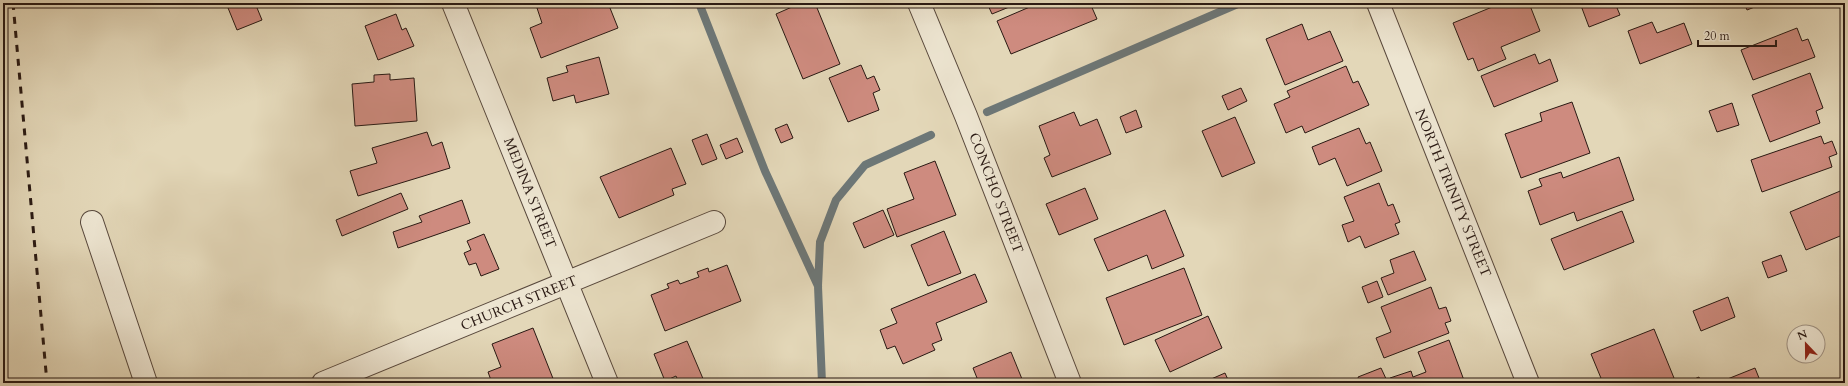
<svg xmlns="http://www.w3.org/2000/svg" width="1848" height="386" font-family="Cardo,serif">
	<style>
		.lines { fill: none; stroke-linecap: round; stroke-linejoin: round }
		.stream { stroke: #6d7777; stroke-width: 8 }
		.building { fill: #ce8b7f; stroke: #291913 }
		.minor-casing { stroke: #58483c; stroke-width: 24 }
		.minor { stroke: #ede5d1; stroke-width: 22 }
		.rail { stroke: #291913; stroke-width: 3; stroke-dasharray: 7 7; stroke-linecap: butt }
		.labels { text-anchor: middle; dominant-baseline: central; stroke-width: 3; stroke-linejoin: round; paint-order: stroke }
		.street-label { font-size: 14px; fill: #291913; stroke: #ede5d1 }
	</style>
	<rect width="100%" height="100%" fill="#e3d7b8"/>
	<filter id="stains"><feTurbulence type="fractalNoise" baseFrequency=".005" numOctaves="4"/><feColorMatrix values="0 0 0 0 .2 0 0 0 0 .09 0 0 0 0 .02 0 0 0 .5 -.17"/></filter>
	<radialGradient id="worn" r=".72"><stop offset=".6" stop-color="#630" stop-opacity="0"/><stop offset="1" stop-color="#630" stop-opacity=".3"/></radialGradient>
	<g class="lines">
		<!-- stream -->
		<path class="stream" d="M699 3 765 171 818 286
			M987 112 1240 3
			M822 383 818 286 820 242 836 200 865 165 931 135"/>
	</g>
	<!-- building -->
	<path class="building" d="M226 3H255L262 20 237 30Z
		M550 3H608L618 28 541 58 530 28 542 23 537 8Z
		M801 3H815L840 64 803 79 776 14Z
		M987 3H1019L992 14Z
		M1039 3H1090L1097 19 1011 54 997 21Z
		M1502 3H1529L1540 31 1501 47 1506 59 1478 71 1473 58 1468 60 1453 23Z
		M1580 3H1615L1620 15 1589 27Z
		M1744 3H1765L1747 10Z
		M396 14 402 30 406 28 414 46 378 60 365 26Z
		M1652 22 1657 33 1684 23 1692 44 1640 64 1628 31Z
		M1302 24 1308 40 1330 31 1343 61 1285 85 1266 39Z
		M1797 28 1802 41 1808 39 1815 57 1753 80 1741 50Z
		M1535 54 1539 64 1550 59 1558 81 1494 107 1481 76Z
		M599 57 609 94 576 103 574 95 553 101 547 78 568 72 566 66Z
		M861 65 867 79 874 76 880 90 873 93 879 110 848 122 829 78Z
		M1346 66 1353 83 1358 81 1369 105 1305 133 1302 126 1286 133 1274 104 1290 97 1287 91Z
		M1810 73 1823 108 1816 111 1820 123 1770 142 1752 95Z
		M390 74V80L414 78 417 121 355 126 352 84 374 82V75Z
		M1241 88 1247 101 1228 110 1222 96Z
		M1572 102 1590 153 1521 178 1505 134 1542 121 1540 113Z
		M1732 103 1739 125 1717 132 1709 111Z
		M1136 110 1142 127 1126 133 1120 117Z
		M1074 112 1080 126 1097 119 1111 154 1052 177 1044 158 1050 155 1039 126Z
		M1235 117 1255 163 1222 177 1202 131Z
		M787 124 793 138 781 143 775 129Z
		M1359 128 1366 144 1370 142 1382 171 1347 186 1335 158 1319 165 1312 147Z
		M427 132 432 146 442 142 450 168 358 196 350 171 377 163 372 148Z
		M707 134 717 159 702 165 692 140Z
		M1821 136 1824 144 1832 141 1837 154 1829 157 1832 167 1762 192 1751 160Z
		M737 138 743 152 726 159 720 145Z
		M671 148 686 184 672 189 674 195 619 218 600 177Z
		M1619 157 1634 200 1577 221 1574 212 1540 225 1528 191 1542 186 1539 179 1561 172 1563 178Z
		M935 161 956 215 897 237 887 209 914 199 904 173Z
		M1379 183 1388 206 1393 204 1400 222 1395 224 1399 234 1365 248 1360 236 1348 242 1342 225 1354 221 1344 197Z
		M1085 188 1098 219 1059 235 1046 204Z
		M1845 189V234L1806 250 1790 212Z
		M401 193 408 209 342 236 336 220Z
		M462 200 470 223 398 248 393 232 422 222 419 216Z
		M883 210 894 235 864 248 853 223Z
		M1165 210 1184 256 1152 269 1147 255 1108 271 1094 239Z
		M1622 211 1634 242 1564 270 1551 239Z
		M944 231 961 273 928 286 911 245Z
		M484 234 499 269 481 276 476 263 469 265 464 253 471 250 467 241Z
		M1414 251 1426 280 1388 295 1381 278 1394 273 1390 260Z
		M1781 255 1787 271 1768 278 1762 262Z
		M727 265 741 301 665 331 651 295 669 288 667 284 678 280 680 284 699 277 697 272 708 268 709 272Z
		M1184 268 1202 315 1124 345 1106 298Z
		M975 274 987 302 936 323 942 340 932 344 935 350 903 364 895 346 887 349 880 330 897 323 891 309Z
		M1377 281 1383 297 1368 303 1362 287Z
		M1431 287 1439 309 1446 307 1451 321 1445 323 1449 333 1384 358 1376 338 1391 332 1381 307Z
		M1728 297 1735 317 1701 331 1693 311Z
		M1208 316 1222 348 1170 372 1155 340Z
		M533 328 554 381 549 383H492L488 372 501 367 492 344Z
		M1654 329 1674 378 1663 383H1634L1633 381 1629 383H1603L1591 354Z
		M1449 340 1465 383H1392L1390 378 1411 371 1413 377 1426 372 1418 352Z
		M687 341 704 381 698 383H679L676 376 665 381 654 354Z
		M1011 352 1022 379 1011 383H979L973 368Z
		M1381 368 1388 383H1360L1358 377Z
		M1755 368 1761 383H1726L1725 380Z
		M1225 373 1229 382 1236 380 1237 383H1202Z
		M1699 377 1701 383H1685Z"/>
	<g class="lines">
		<defs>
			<path id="minor" d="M453 3 607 383
				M919 3 966 116 1070 383
				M1378 3 1528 383
				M92 222 146 383
				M323 383 714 222"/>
		</defs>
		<!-- minor casing -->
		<use href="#minor" class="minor-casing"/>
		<!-- minor -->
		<use href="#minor" class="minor"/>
		<!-- rail -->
		<path class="rail" d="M13 3 47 383"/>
	</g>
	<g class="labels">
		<!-- street labels -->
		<g class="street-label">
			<text transform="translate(530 193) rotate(68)">MEDINA STREET</text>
			<text transform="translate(996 193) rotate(69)">CONCHO STREET</text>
			<text transform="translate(1453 193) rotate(68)">NORTH TRINITY STREET</text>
			<text transform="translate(519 303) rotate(-22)">CHURCH STREET</text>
		</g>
	</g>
	<!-- margin -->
	<rect width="1848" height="386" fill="none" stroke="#e3d7b8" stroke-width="16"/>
	<rect x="4" y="4" width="1840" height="378" fill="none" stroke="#291913" stroke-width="2"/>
	<rect x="8" y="8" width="1832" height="370" fill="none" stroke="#291913"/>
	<!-- north arrow -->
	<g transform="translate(1806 344) rotate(338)"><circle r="19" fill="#ede5d1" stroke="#9f9385"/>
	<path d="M0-3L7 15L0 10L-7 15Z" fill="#8f2418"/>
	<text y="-6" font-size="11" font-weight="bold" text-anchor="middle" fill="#291913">N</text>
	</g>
	<!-- scale -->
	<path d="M1698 40v6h78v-6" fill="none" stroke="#291913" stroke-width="2"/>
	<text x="1704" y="40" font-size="12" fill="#291913" stroke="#ede5d1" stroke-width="3" paint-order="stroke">20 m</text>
	<rect width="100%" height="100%" filter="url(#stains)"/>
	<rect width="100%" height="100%" fill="url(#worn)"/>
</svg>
